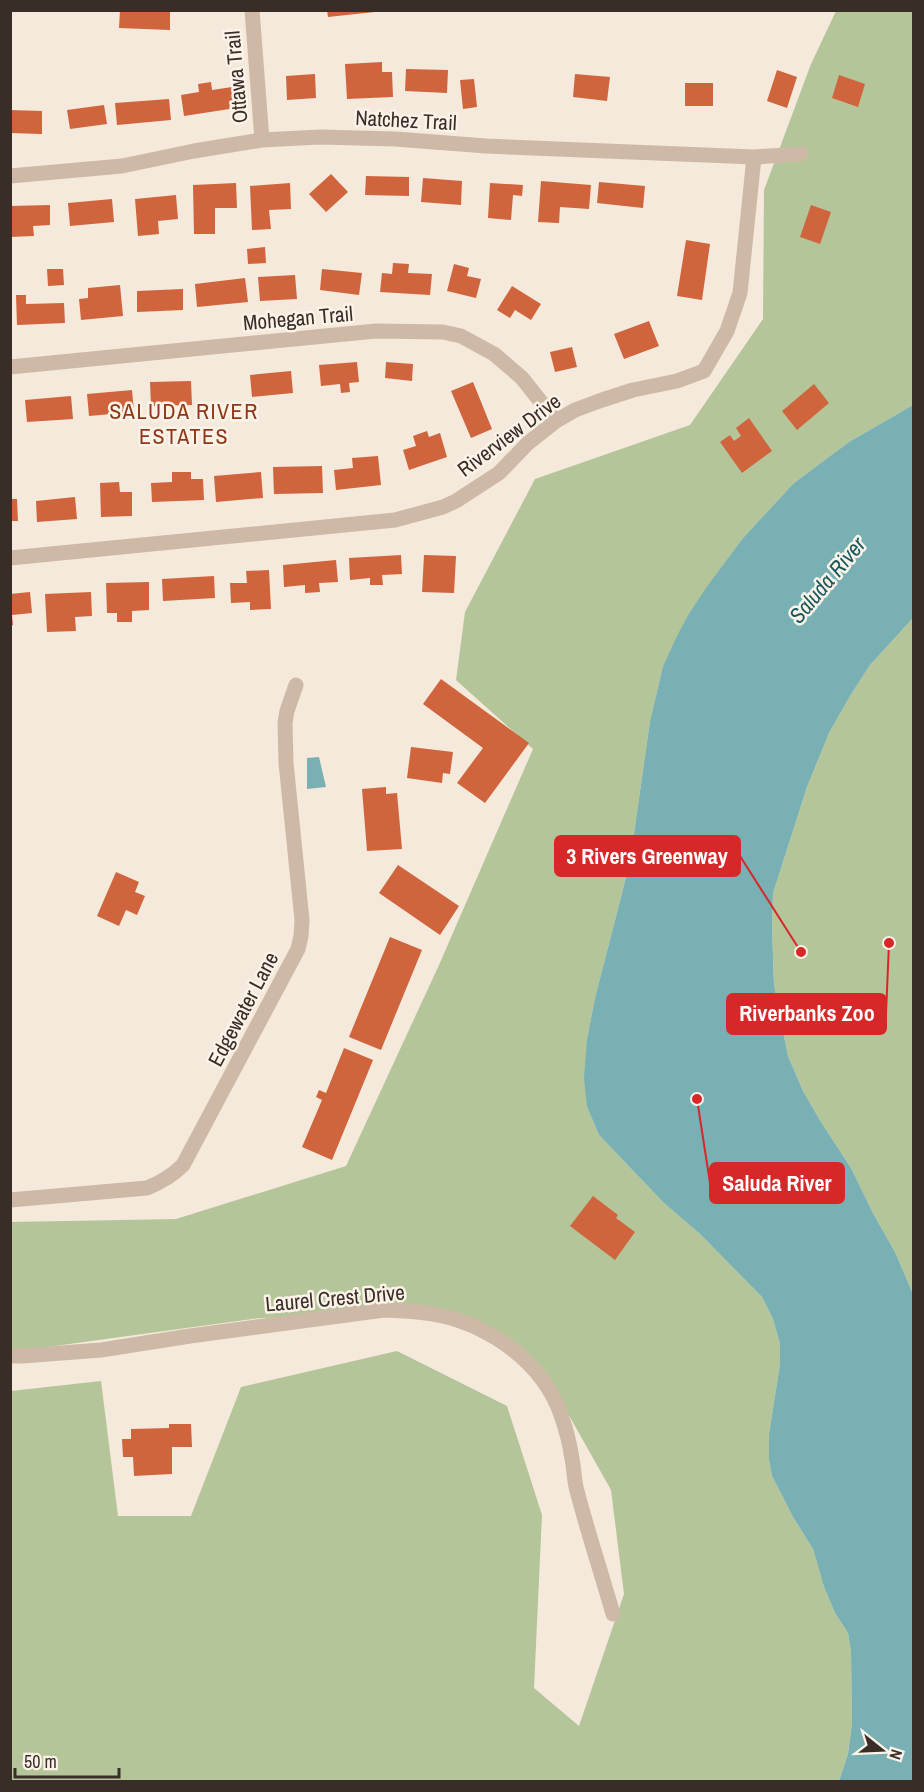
<svg xmlns="http://www.w3.org/2000/svg" width="924" height="1792" font-family="'Archivo Narrow',sans-serif">
	<style>
		.green { fill: #b5c59a }
		.water { fill: #78b0b4 }
		.building { fill: #d0643d }
		.lines { fill: none; stroke-linecap: round; stroke-linejoin: round }
		.minor { stroke: #ceb9a6; stroke-width: 15 }
		.labels { text-anchor: middle; dominant-baseline: central; stroke-width: 5; stroke-linejoin: round; paint-order: stroke }
		.street-label { font-size: 21px; fill: #392d28; stroke: #fbf3e8 }
		.neighbourhood-label { font-size: 22px; letter-spacing: 1.5px; fill: #8f3819; stroke: #fbf3e8 }
		.water-label { font-size: 22px; font-style: italic; fill: #19585e; stroke: #fbf3e8 }
		.leader { fill: none; stroke: #d62828; stroke-width: 2 }
		.callout-dot { fill: #d62828; stroke: #fbf3e8; stroke-width: 2 }
		.callout { fill: #d62828; stroke: #d62828; stroke-width: 2 }
		.callout-label { font-size: 22px; text-anchor: middle; font-weight: bold; fill: #fff }
	</style>
	<rect width="100%" height="100%" fill="#f4e9db"/>
	<!-- green -->
	<path class="green" d="M836 11H913V405L849 442 794 483 743 538 688 615 663 666 650 721 630 862 595 998 587 1039V1107L599 1135 664 1203 700 1234 762 1297 773 1319 780 1344V1364L769 1434V1460L772 1476 793 1517 813 1549 824 1587 835 1613 848 1633 851 1652 852 1723 848 1754 839 1781H11V1391L101 1381 118 1516H191L241 1387 397 1351 507 1406 542 1515 534 1688 579 1726 624 1594 611 1490 544 1371 435 1314 260 1318 11 1352 10 1222 176 1219 346 1166 439 965 533 749 456 680 465 612 535 479 690 425 763 319 764 190 811 64Z
		M913 618V1294L895 1252 874 1215 851 1168 821 1122 803 1091 788 1056 774 985 772 927 773 893 807 787 829 733 850 696 870 665Z"/>
	<!-- water -->
	<path class="water" d="M913 405V618L870 665 850 696 829 733 807 787 773 893 772 927 774 985 788 1056 803 1091 821 1122 851 1168 874 1215 895 1252 913 1294V1781H839L848 1754 852 1723 851 1652 848 1633 835 1613 824 1587 813 1549 793 1517 772 1476 769 1460V1434L780 1364V1344L773 1319 762 1297 700 1234 664 1203 599 1135 587 1107 584 1078 587 1039 595 998 630 862 650 721 663 666 677 636 688 615 706 588 743 538 794 483 849 442Z
		M319 757 326 787 307 789V758Z"/>
	<!-- building -->
	<path class="building" d="M120 10H170V30L119 28Z
		M327 10H375V12L328 17Z
		M382 62V72H392L393 97 347 99 345 64Z
		M406 69 448 70 447 93 405 91Z
		M777 70 797 77 787 108 767 101Z
		M315 74 316 98 287 100 286 76Z
		M575 74 610 77 607 101 573 97Z
		M839 75 865 84 858 107 832 98Z
		M474 79 477 107 463 109 460 80Z
		M211 82 212 90 232 87 236 108 184 116 181 95 199 92 198 84Z
		M685 83H713V106H685Z
		M169 99 171 120 117 125 115 103Z
		M104 105 107 124 70 129 67 110Z
		M10 110 42 111V134L10 133Z
		M331 174 348 192 326 212 309 194Z
		M366 176 409 177V196L365 195Z
		M423 178 462 181 461 205 421 202Z
		M541 181 591 185 589 209 560 207 559 223 538 222Z
		M599 182 645 186 643 208 597 203Z
		M236 183 237 208H215V234H194L193 185Z
		M290 183 291 209 269 210 271 229 252 230 250 186Z
		M490 183 523 185 522 196 513 195 511 220 488 218Z
		M176 195 178 219 158 221 159 234 138 236 135 199Z
		M112 199 114 222 70 226 68 203Z
		M50 205V225L33 226 34 236 10 237V206Z
		M811 205 831 212 820 244 800 237Z
		M686 240 710 244 702 300 677 296Z
		M265 247 266 263 248 264 247 249Z
		M393 263 409 264 408 273 432 274 430 295 380 292 382 273 392 274Z
		M454 264 469 268 467 276 481 279 476 298 447 291Z
		M47 269H63L64 285 48 286Z
		M322 269 362 273 359 295 320 290Z
		M295 275 297 299 260 301 258 277Z
		M245 278 248 302 197 307 195 284Z
		M120 285 123 316 81 320 79 299 88 298V288Z
		M512 286 541 304 531 320 515 310 510 318 497 310Z
		M183 289V310L137 312V291Z
		M16 295H26V304L64 303 65 323 17 325Z
		M649 321 659 346 624 359 614 334Z
		M572 347 577 367 555 372 550 352Z
		M357 362 359 382 349 383 350 392 341 393 340 384 321 386 319 365Z
		M386 362 413 364 412 381 385 378Z
		M291 371 293 393 252 397 250 375Z
		M191 381 192 405 151 406 150 382Z
		M473 382 492 429 471 438 451 391Z
		M814 384 829 403 797 430 782 411Z
		M132 390 134 412 89 416 87 394Z
		M71 396 73 419 27 422 25 400Z
		M749 418 772 451 742 473 720 442 730 435 734 441 741 436 736 428Z
		M427 431 429 437 440 433 447 457 409 470 403 450 416 446 413 436Z
		M378 456 381 485 336 490 334 470 353 468 352 458Z
		M322 466 323 493 274 494 273 467Z
		M172 472H191V479H203L204 500 152 502 151 483 172 482Z
		M261 472 263 498 216 502 214 476Z
		M119 482 120 492H132V516L101 517 100 483Z
		M75 497 77 519 37 522 36 501Z
		M10 499H17L18 521H10Z
		M401 555 402 574 382 575 383 585H370V578L350 580 349 558Z
		M424 555 456 556 454 593 422 592Z
		M336 560 338 582 319 583 320 592 305 593V585L284 587 283 565Z
		M269 570 271 609 250 610V602L231 603 230 583H247L246 571Z
		M214 576 215 598 163 601 162 579Z
		M149 582V610L132 611V622H117V613H107L106 583Z
		M30 592 32 613 12 615 13 625 10 626V594Z
		M91 592 92 616 75 617 76 631 47 632 45 594Z
		M441 679 529 743 485 803 457 783 483 748 423 704Z
		M411 747 453 752 450 774 443 773 442 783 407 778Z
		M386 787V794L397 793 402 849 367 851 362 789Z
		M398 865 459 906 440 935 379 893Z
		M116 872 139 882 135 892 145 896 137 915 126 910 119 926 97 916Z
		M390 937 422 950 381 1050 349 1037Z
		M344 1048 373 1060 332 1160 302 1147 322 1100 316 1097 319 1090 326 1093Z
		M593 1196 618 1215 616 1218 635 1232 615 1260 570 1226Z
		M169 1424H191L192 1447H172V1474L134 1476 133 1457H123L122 1439H131V1429L169 1428Z"/>
	<g class="lines">
		<!-- minor -->
		<path class="minor" d="M252 10 262 140
			M10 176 122 166 194 151 262 140 320 137 395 139 486 146 754 157 801 154
			M10 367 376 331 443 332 461 336 494 354 522 378 556 421
			M10 558 395 520 443 507 456 501 499 473 528 443 556 421 575 410 602 400 633 390 677 381 704 371 727 331 740 293 754 157
			M10 1200 147 1188C162 1182 172 1176 183 1165L298 949 301 936 302 920 286 763 285 723 287 711 296 685
			M10 1356H22L101 1350 190 1336 384 1310C402 1311 420 1311 438 1315 491 1326 543 1363 561 1415 566 1429 570 1445 572 1459 574 1468 574 1478 576 1487 587 1530 601 1572 613 1614"/>
	</g>
	<g class="labels">
		<!-- street labels -->
		<g class="street-label">
			<text transform="translate(236 77) rotate(-95)">Ottawa Trail</text>
			<text transform="translate(406 120) rotate(3)">Natchez Trail</text>
			<text transform="translate(298 318) rotate(-5)">Mohegan Trail</text>
			<text transform="translate(509 435) rotate(-37)">Riverview Drive</text>
			<text transform="translate(243 1009) rotate(-62)">Edgewater Lane</text>
			<text transform="translate(335 1298) rotate(-5)">Laurel Crest Drive</text>
		</g>
		<!-- neighbourhood labels -->
		<g class="neighbourhood-label">
			<text x="184" y="411">SALUDA RIVER<tspan x="184" dy="25">ESTATES</tspan></text>
		</g>
		<!-- water labels -->
		<g class="water-label">
			<text transform="translate(827 580) rotate(-50)">Saluda River</text>
		</g>
	</g>
	<!-- callouts -->
	<path class="leader" d="M801 952L740 856M889 943L886 1014M697 1099L710 1183"/>
	<g class="callout-dot">
		<circle cx="801" cy="952" r="6"/>
		<circle cx="889" cy="943" r="6"/>
		<circle cx="697" cy="1099" r="6"/>
	</g>
	<g class="callout">
		<rect x="555" y="836" width="185" height="40" rx="6"/>
		<rect x="727" y="994" width="159" height="40" rx="6"/>
		<rect x="710" y="1163" width="134" height="40" rx="6"/>
	</g>
	<g class="callout-label">
		<text x="647" y="864">3 Rivers Greenway</text>
		<text x="807" y="1021">Riverbanks Zoo</text>
		<text x="777" y="1191">Saluda River</text>
	</g>
	<!-- border -->
	<rect width="924" height="1792" fill="none" stroke="#392d28" stroke-width="24"/>
	<!-- north arrow -->
	<g transform="translate(882 1750) rotate(108)" stroke="#fbf3e8" stroke-width="4.5" paint-order="stroke">
	<path d="M0-4.5L10 22L0 15L-10 22Z" fill="#392d28"/>
	<text y="-9" font-size="16" font-weight="bold" text-anchor="middle" fill="#392d28">N</text>
	</g>
	<!-- scale -->
	<path d="M15 1768v9h104v-9" fill="none" stroke="#392d28" stroke-width="3"/>
	<text x="24" y="1768" font-size="18" fill="#392d28" stroke="#fbf3e8" stroke-width="4.5" paint-order="stroke">50 m</text>
</svg>
